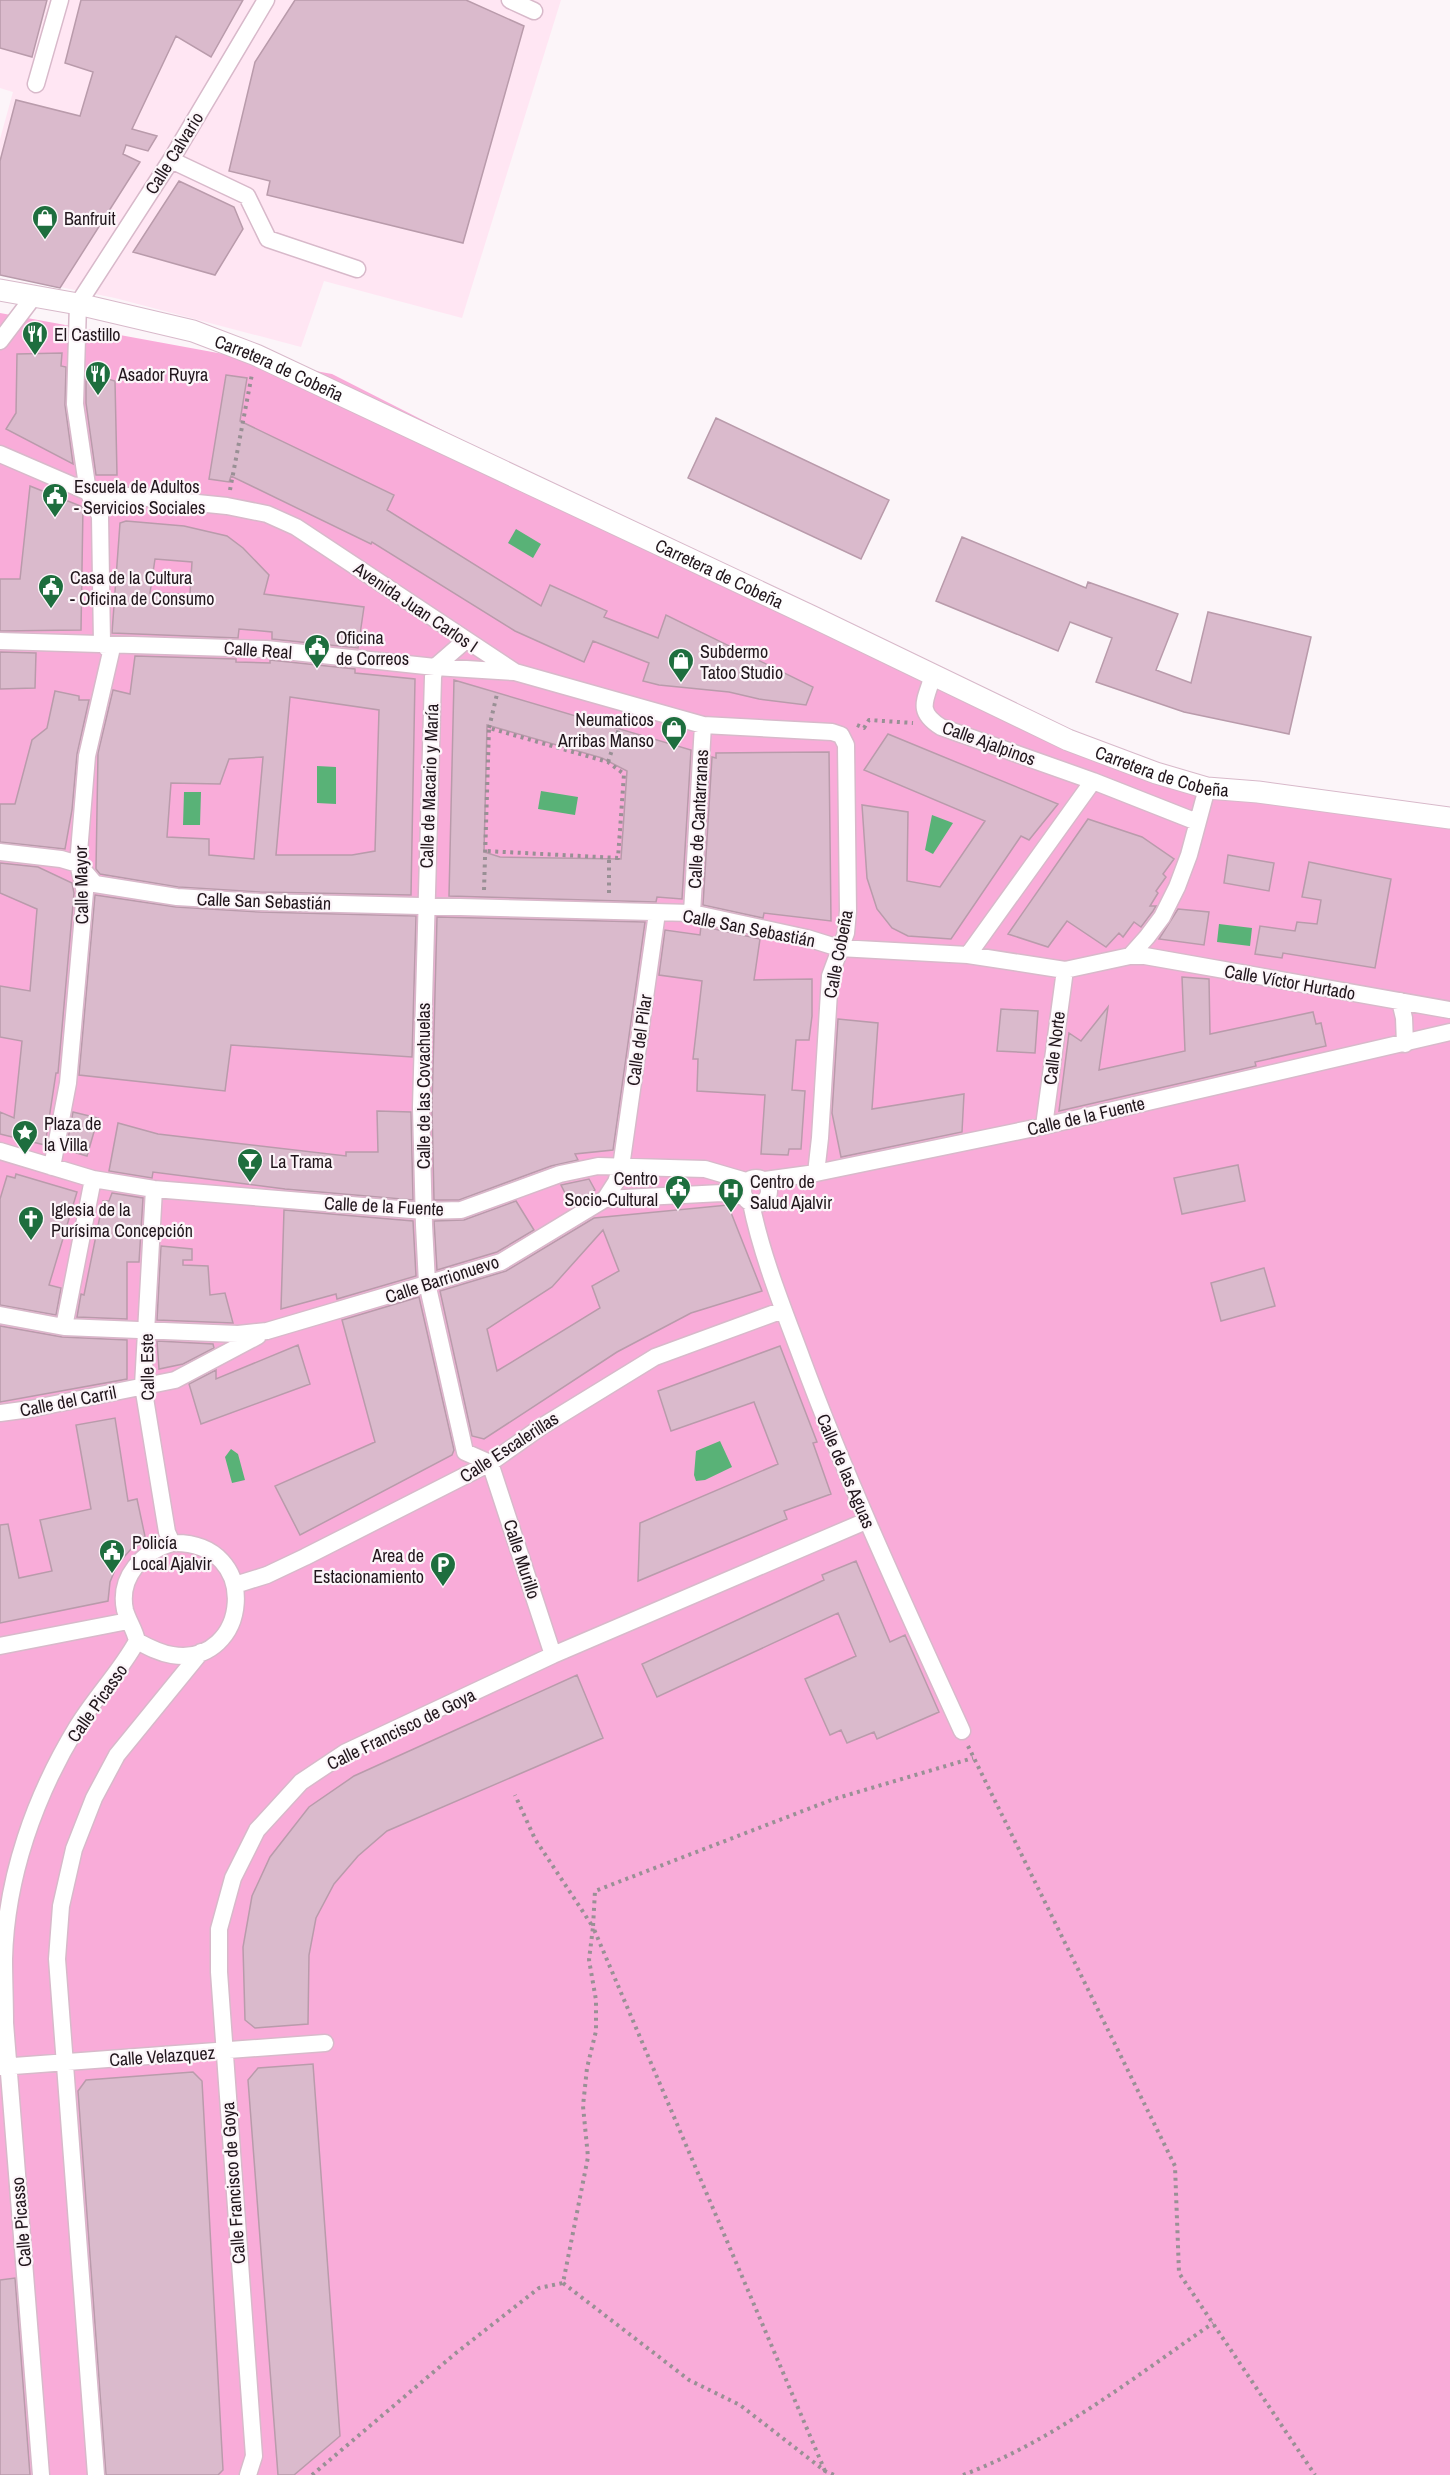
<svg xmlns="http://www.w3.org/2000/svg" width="1450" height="2475" font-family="'Archivo Narrow',sans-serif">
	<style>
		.built { fill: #ffe6f3 }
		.green { fill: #f9acd9 }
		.water { fill: #59b277 }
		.building { fill: #dabacc; stroke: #b99bab; stroke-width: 1.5; fill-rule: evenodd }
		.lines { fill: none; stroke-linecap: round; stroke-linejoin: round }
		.minor-casing { stroke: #d8b9ca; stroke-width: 19 }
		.tertiary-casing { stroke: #d8b9ca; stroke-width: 23 }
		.path { stroke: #999095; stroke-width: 4; stroke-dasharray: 3 4.5; stroke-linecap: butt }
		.minor { stroke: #fff; stroke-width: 16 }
		.tertiary { stroke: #fff; stroke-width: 21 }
		.labels { text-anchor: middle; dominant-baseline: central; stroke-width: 4.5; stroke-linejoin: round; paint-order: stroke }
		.street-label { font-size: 18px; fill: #21161c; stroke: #fcf5f9 }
		.poi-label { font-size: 18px; fill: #21161c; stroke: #fcf5f9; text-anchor: start }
	</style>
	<rect width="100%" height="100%" fill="#fcf5f9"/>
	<!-- built -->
	<path class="built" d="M0 0H561L462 318 324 281 301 347 115 298 0 275V139L13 92 0 88Z"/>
	<!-- green -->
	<path class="green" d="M0 313 332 374 720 571 1156 776 1450 809V2475H0Z"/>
	<!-- water -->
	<path class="water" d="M516 529 541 544 533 558 508 543Z
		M317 766 336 767V804L317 803Z
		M541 791 578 797 575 815 538 809Z
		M184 792H201L200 825H183Z
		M932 815 953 823 933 854 925 850Z
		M1219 924 1252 928 1250 946 1217 942Z
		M720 1441 732 1467 705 1480 696 1481 694 1475 696 1451Z
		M231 1449 238 1454 245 1480 232 1483 225 1457Z"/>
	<!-- building -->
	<path class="building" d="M0 0H47L32 57 0 48Z
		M81 0H243L211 57 176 36 132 129 157 136 148 151 126 145 123 154 140 162 60 288 0 275V161L16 100 80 116 93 72 65 63Z
		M295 0H466L524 26 463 243 267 195 270 181 229 171 255 62Z
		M179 181 234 207 243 229 215 275 133 252Z
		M62 353 61 366 66 367 65 405 73 464 6 429 16 413 17 354Z
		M86 373 115 381 117 475H96L86 403Z
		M226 375 247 378 240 421 394 495 387 510 541 606 550 585 607 611 604 617 658 638 666 615 813 687 806 705 759 699 729 692 659 685 643 681 649 663 593 641 584 662 515 631 372 542 371 544 231 476 229 482 209 479Z
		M716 418 889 500 861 559 688 478Z
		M30 486 83 507 81 630 0 631V579H20Z
		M126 521 184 526 227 536 243 548 269 575 264 594 364 607 358 648 272 639V632L239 629 238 638 112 633 120 523ZM155 559 192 562 190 594 150 593Z
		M962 537 1086 588 1088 582 1178 614 1156 670 1191 683 1208 612 1311 637 1289 734 1184 712 1096 682 1112 638 1070 622 1058 651 936 601Z
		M0 652 36 653 35 688 0 689Z
		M135 656 236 659V662L270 663V660L355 669V673L415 679 411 895 260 892 178 887 100 874 96 869 98 753 113 690 130 694ZM290 697 379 710 375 851 352 855H276ZM263 757 254 859 209 855V839L167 837 171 783 220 784 229 759Z
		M454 680 691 750 682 899 657 897 656 902 449 896ZM487 725 602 758 627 771 621 859 500 857 484 852Z
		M55 691 79 696V700H89L77 754 72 810 65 849 0 842V804H15L32 740 47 728Z
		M888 734 1058 804 1029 840 1021 836 951 939 908 936 892 928 877 909 867 878 862 805 908 812 907 881 940 887 985 821 864 770Z
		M829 752 831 921 764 913 763 918 703 905 712 757 716 758V753Z
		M1088 819 1142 837 1174 859 1163 874 1166 877 1156 891 1158 893 1150 906H1156L1153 911 1141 927 1134 922 1123 937 1119 933 1106 947 1067 921 1048 947 1008 934Z
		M1228 855 1274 863 1269 891 1224 883Z
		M1309 862 1391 879 1375 968 1283 953 1282 958 1255 954 1260 926 1295 931 1297 922 1317 924 1321 900 1302 897Z
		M0 863 38 867 72 883 74 893 58 1073H56L45 1145 0 1134V1112L14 1118 22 1041 0 1037V986L30 991 37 909 0 893Z
		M95 895 176 907 260 912 416 916 412 1057 231 1045 225 1091 79 1075Z
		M1178 909 1209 912 1204 945 1159 939Z
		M437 917 645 922 613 1150 575 1154 578 1160 551 1166 459 1200H434L432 1108Z
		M701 926 760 939 754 980 812 979V1016L809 1040H796L792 1090 805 1091 801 1149H789L788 1155 761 1154 765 1095 697 1091 698 1059H693L702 981 659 975 665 930 700 935Z
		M1182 977 1209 979 1210 1034 1313 1012 1316 1024 1321 1023 1326 1046 1255 1062 1256 1066 1059 1111 1069 1033 1081 1041 1108 1007 1099 1070 1185 1051Z
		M1001 1009 1038 1011 1035 1053 997 1051Z
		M838 1019 878 1023 872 1109 964 1094 962 1132 841 1157 832 1113Z
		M377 1111 411 1112 413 1200 285 1189 153 1172 152 1178 109 1171 118 1123 158 1134 346 1156V1152H378Z
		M73 1112 98 1118 87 1156 66 1150Z
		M1238 1165 1245 1201 1182 1214 1174 1178Z
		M16 1174 77 1192 49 1285 61 1288 56 1315 0 1305V1199L7 1176 15 1178Z
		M589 1179 595 1190 572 1207 561 1185Z
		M112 1193 143 1198 139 1262H127V1319L77 1317 81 1294 84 1295 103 1201H109Z
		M516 1201 534 1230 497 1252 437 1270 434 1221 464 1220Z
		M728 1205 762 1291 691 1313 617 1352 484 1439 472 1436 440 1291 506 1271 594 1218ZM603 1230 619 1271 592 1286 600 1308 497 1371 487 1329 552 1287Z
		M284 1210 413 1221 416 1276 337 1299 336 1294 281 1309Z
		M161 1246 192 1249V1260H183V1265L208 1266 210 1295 225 1293 233 1323 157 1320Z
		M1264 1268 1275 1306 1221 1321 1211 1283Z
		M419 1297 454 1450 452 1455 300 1535 275 1486 375 1442 342 1320Z
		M0 1326 62 1337 127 1340V1379L0 1402Z
		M157 1341 213 1344 214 1348 183 1364 159 1369Z
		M298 1345 310 1384 201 1424 189 1384 216 1370V1379Z
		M780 1346 817 1442 813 1443 831 1494 784 1511 787 1519 638 1581 640 1523 778 1464 754 1402 671 1431 658 1391Z
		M115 1418 128 1501 137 1499 146 1541 131 1549 117 1565 110 1582 108 1601 0 1623V1525L8 1524 19 1578 52 1571 40 1520 91 1509 76 1425Z
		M856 1561 890 1642 905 1635 939 1712 877 1739 874 1732 847 1743 841 1730 830 1735 805 1679 856 1656 838 1613 657 1697 642 1664 824 1580 822 1575Z
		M577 1675 603 1738 387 1831 358 1856 334 1884 316 1918 309 1955 308 2024 255 2028 245 2020 243 1947 252 1896 270 1857 309 1807 354 1776Z
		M313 2064 340 2436 294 2475H278L248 2080 258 2068Z
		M193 2072 202 2081 223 2470 218 2475H106L78 2091 86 2080Z
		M15 2278 30 2475H0V2280Z"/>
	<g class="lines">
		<defs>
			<path id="minor" d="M510 0 534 11
				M36 84 60 0
				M171 160 247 196 268 239 357 269
				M0 341 34 296
				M0 454 88 492 227 506 267 514 296 527 515 672 703 725 832 732 841 735 846 745 848 911 846 933 830 976 820 1138 816 1173
				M466 640 435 667 433 677 421 1108 424 1225 427 1283 465 1452 490 1463 553 1655
				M0 641 266 649 435 667 514 672
				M933 675C926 700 915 711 941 727L1093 781 968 955
				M1093 781 1197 822
				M0 852 61 859 78 864 95 884 177 897 260 902 692 913 807 938 839 948 968 955 1065 970 1130 956 1147 937 1162 917 1177 887 1189 855 1207 788
				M692 913 703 725
				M1130 956H1145L1450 1010
				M1400 1001 1404 1018 1405 1044
				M1044 1126 1065 970
				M0 1151 93 1179 154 1189 424 1211 461 1210 560 1174 598 1166 705 1169 746 1181
				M52 1167 68 1083 85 892 78 864 87 756 111 652 102 643 100 516 88 492 75 404 78 304 171 160 266 0
				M743 1191a13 13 0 1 1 26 0a13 13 0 1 1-26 0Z
				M765 1180 816 1173 1044 1126 1450 1032
				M154 1189 143 1386 167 1532 172 1543
				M605 1199 722 1193 744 1197
				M751 1203C762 1257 783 1308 802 1359 849 1486 906 1608 962 1731
				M0 1315 64 1327 238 1334 267 1331 501 1262 605 1199 616 1182 621 1167 657 913
				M64 1327 93 1179
				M0 1413 30 1409 175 1380 258 1336
				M172 1543C264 1540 250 1668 172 1655 159 1653 148 1647 137 1641 135 1630 128 1621 125 1610 118 1577 143 1551 172 1543Z
				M235 1585 267 1575 305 1557 490 1463 541 1427 655 1357 783 1310
				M0 1646 128 1621
				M0 2067 325 2043
				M41 2475 5 2023C5 2001 4 1980 4 1959 6 1877 35 1796 77 1727 95 1697 120 1672 137 1641
				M96 2475 57 1959 61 1906 74 1849 94 1798 117 1755 201 1652
				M248 2475 254 2456 219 1972V1929L233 1878 257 1830 301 1782 346 1752 553 1655 866 1521"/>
			<g id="tertiary">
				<path id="s1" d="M0 290 78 304 193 331 256 355 813 617 1068 740 1156 773 1207 788 1258 792 1450 818"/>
			</g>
		</defs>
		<!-- minor casing -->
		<use href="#minor" class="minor-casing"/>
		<!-- tertiary casing -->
		<use href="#tertiary" class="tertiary-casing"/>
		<!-- path -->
		<path class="path" d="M230 490 252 374
			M857 725 864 728 869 720 913 723
			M489 728 497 694
			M608 762 619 729
			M484 890 489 728 608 762 624 774 618 858 486 851
			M609 893V858
			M968 1746 1175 2166 1179 2273 1315 2475
			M563 2283 689 2380 740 2405 825 2471 834 2475
			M825 2471 593 1927 595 1891 834 1799 973 1758
			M312 2475 456 2353 539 2288 563 2283 588 2157 583 2106 587 2068 596 2031V2000L589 1960 593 1927 535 1839 515 1795
			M963 2475C1055 2440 1133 2378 1213 2323"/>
		<!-- minor -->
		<use href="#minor" class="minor"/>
		<!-- tertiary -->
		<use href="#tertiary" class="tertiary"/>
	</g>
	<!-- icons -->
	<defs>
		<symbol id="shop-pin" viewBox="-11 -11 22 30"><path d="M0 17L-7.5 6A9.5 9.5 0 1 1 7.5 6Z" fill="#1e6e3e" stroke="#fcf5f9"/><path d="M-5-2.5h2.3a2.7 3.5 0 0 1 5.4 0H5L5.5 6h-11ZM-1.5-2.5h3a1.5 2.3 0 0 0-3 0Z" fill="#fff"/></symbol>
		<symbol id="restaurant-pin" viewBox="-11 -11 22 30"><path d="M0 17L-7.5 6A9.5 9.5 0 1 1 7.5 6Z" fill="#1e6e3e" stroke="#fcf5f9"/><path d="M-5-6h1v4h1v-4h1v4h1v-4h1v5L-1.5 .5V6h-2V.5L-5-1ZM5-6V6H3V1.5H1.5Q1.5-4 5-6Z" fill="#fff"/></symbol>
		<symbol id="civic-pin" viewBox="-11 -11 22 30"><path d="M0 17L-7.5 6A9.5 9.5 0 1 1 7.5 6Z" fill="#1e6e3e" stroke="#fcf5f9"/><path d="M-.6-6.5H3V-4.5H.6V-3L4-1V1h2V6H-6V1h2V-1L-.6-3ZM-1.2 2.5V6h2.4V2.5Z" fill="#fff"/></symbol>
		<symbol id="sight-pin" viewBox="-11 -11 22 30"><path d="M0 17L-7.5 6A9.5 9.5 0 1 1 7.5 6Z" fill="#1e6e3e" stroke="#fcf5f9"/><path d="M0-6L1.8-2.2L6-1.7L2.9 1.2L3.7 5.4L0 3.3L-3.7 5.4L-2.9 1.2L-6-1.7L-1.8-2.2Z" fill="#fff"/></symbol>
		<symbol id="bar-pin" viewBox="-11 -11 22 30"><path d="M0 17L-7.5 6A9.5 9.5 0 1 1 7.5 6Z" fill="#1e6e3e" stroke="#fcf5f9"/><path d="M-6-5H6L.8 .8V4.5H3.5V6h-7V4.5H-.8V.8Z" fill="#fff"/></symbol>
		<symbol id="hospital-pin" viewBox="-11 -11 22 30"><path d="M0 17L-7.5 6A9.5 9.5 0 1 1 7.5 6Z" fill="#1e6e3e" stroke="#fcf5f9"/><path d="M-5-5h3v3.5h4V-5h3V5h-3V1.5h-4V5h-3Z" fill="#fff"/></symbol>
		<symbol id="church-pin" viewBox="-11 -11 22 30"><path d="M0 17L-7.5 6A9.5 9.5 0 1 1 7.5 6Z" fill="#1e6e3e" stroke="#fcf5f9"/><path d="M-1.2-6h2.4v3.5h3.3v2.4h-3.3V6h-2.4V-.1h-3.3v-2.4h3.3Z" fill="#fff"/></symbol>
		<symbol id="parking-pin" viewBox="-11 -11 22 30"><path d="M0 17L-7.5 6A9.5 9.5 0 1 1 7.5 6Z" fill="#1e6e3e" stroke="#fcf5f9"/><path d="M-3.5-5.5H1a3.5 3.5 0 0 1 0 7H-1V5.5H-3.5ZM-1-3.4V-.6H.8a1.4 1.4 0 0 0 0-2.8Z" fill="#fff"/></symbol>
	</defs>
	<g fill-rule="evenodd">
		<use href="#shop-pin" x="30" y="203" width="30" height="40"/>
		<use href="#restaurant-pin" x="20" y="319" width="30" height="40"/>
		<use href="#restaurant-pin" x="83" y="359" width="30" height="40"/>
		<use href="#civic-pin" x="40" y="481" width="30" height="40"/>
		<use href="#civic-pin" x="36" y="572" width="30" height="40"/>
		<use href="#civic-pin" x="302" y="632" width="30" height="40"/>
		<use href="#shop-pin" x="666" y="646" width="30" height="40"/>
		<use href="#shop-pin" x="659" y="714" width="30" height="40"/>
		<use href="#sight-pin" x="10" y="1118" width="30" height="40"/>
		<use href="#bar-pin" x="235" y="1146" width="30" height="40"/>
		<use href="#civic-pin" x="663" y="1173" width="30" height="40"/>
		<use href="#hospital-pin" x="716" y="1176" width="30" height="40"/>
		<use href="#church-pin" x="16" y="1204" width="30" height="40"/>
		<use href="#civic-pin" x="97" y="1537" width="30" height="40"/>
		<use href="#parking-pin" x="428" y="1550" width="30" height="40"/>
	</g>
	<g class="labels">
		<!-- street labels -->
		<g class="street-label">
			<text transform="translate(174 153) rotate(-58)">Calle Calvario</text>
			<text stroke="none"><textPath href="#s1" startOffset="291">Carretera de Cobeña</textPath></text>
			<text stroke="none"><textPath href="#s1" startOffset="777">Carretera de Cobeña</textPath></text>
			<text transform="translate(416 607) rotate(34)">Avenida Juan Carlos I</text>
			<text transform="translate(258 650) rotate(4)">Calle Real</text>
			<text transform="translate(989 743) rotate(20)">Calle Ajalpinos</text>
			<text stroke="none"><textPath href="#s1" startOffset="1263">Carretera de Cobeña</textPath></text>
			<text transform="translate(429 786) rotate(-88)">Calle de Macario y María</text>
			<text transform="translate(698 819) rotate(-87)">Calle de Cantarranas</text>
			<text transform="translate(81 885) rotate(-91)">Calle Mayor</text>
			<text transform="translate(264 901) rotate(2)">Calle San Sebastián</text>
			<text transform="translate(749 928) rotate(11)">Calle San Sebastián</text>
			<text transform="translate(838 954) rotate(-79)">Calle Cobeña</text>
			<text transform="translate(1290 982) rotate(10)">Calle Víctor Hurtado</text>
			<text transform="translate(639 1040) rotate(-82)">Calle del Pilar</text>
			<text transform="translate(1054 1048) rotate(-83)">Calle Norte</text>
			<text transform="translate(423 1086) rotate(-90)">Calle de las Covachuelas</text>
			<text transform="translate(1086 1116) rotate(-13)">Calle de la Fuente</text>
			<text transform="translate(384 1206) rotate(3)">Calle de la Fuente</text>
			<text transform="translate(442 1279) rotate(-18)">Calle Barrionuevo</text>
			<text transform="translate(147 1367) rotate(-91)">Calle Este</text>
			<text transform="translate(68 1401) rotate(-11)">Calle del Carril</text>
			<text transform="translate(509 1447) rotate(-33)">Calle Escalerillas</text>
			<text transform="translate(846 1471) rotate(67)">Calle de las Aguas</text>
			<text transform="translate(522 1559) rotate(72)">Calle Murillo</text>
			<text transform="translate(97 1703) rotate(-55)">Calle Picasso</text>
			<text transform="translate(401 1729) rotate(-26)">Calle Francisco de Goya</text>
			<text transform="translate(162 2056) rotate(-4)">Calle Velazquez</text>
			<text transform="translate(233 2183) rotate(-94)">Calle Francisco de Goya</text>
			<text transform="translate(21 2222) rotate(-95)">Calle Picasso</text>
		</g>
		<!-- poi labels -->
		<g class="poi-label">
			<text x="64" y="218">Banfruit</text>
			<text x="54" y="334">El Castillo</text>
			<text x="118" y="374">Asador Ruyra</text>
			<text x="74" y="486">Escuela de Adultos<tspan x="74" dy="21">- Servicios Sociales</tspan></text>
			<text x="70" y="577">Casa de la Cultura<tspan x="70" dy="21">- Oficina de Consumo</tspan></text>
			<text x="336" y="637">Oficina<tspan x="336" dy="21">de Correos</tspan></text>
			<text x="700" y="651">Subdermo<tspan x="700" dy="21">Tatoo Studio</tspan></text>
			<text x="654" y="719" text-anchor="end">Neumaticos<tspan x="654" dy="21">Arribas Manso</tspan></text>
			<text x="44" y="1123">Plaza de<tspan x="44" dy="21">la Villa</tspan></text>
			<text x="270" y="1161">La Trama</text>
			<text x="658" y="1178" text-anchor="end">Centro<tspan x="658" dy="21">Socio-Cultural</tspan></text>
			<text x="750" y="1181">Centro de<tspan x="750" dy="21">Salud Ajalvir</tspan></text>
			<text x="51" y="1209">Iglesia de la<tspan x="51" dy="21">Purísima Concepción</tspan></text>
			<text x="132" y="1542">Policía<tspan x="132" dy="21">Local Ajalvir</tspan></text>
			<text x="424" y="1555" text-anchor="end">Area de<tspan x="424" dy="21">Estacionamiento</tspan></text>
		</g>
	</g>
</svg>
